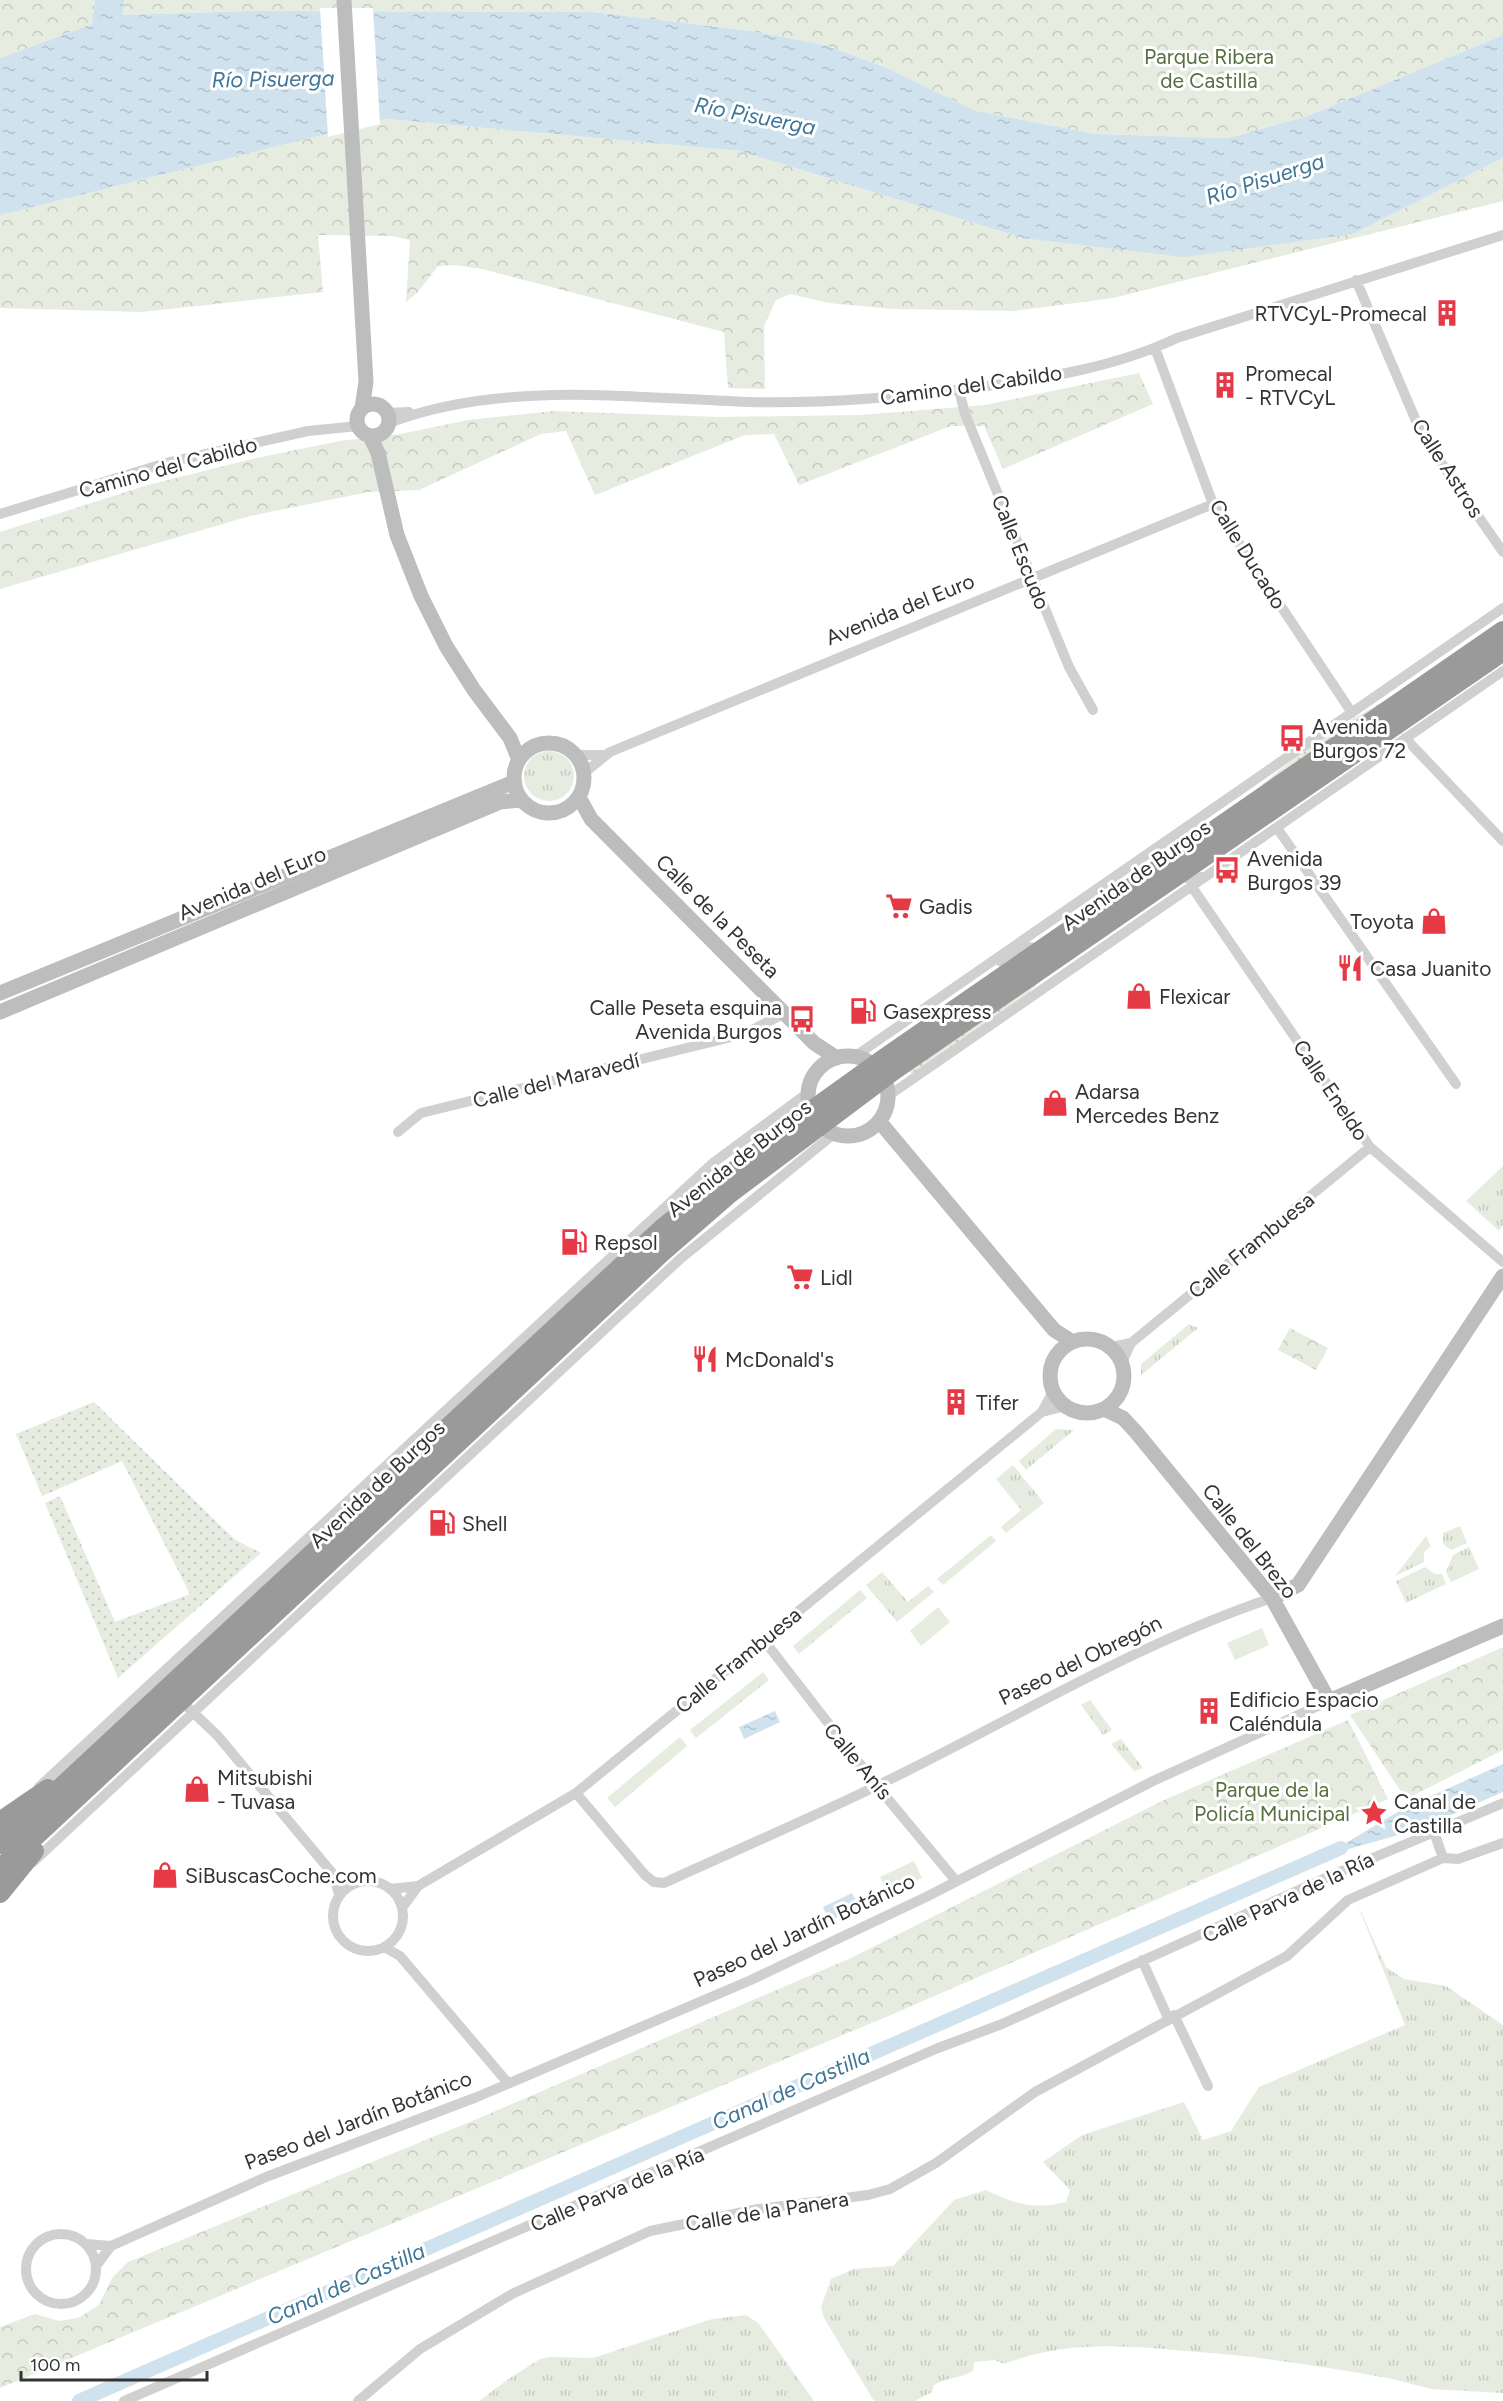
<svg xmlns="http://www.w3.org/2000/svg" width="1503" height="2401" font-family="Figtree,sans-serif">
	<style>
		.grass { fill: url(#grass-tufts) }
		.forest { fill: url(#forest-crowns) }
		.garden { fill: url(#garden-dots) }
		.pitch { fill: #e6ecdf }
		.water { fill: url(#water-ripples) }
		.pier { fill: #fff }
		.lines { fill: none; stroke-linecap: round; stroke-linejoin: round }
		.canal { stroke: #cfe2ee; stroke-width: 14 }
		.street { stroke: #d0d0d0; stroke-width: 10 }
		.secondary { stroke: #bdbdbd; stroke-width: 15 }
		.highway { stroke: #9a9a9a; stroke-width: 20 }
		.labels { text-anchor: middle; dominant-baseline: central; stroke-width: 6; stroke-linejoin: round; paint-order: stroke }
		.park-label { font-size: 21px; fill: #56703f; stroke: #fff }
		.poi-label { font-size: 21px; fill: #333; stroke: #fff; text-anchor: start }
		.street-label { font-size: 21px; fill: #333; stroke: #fff }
		.water-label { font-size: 22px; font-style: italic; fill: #3f7597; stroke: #fff }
	</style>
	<defs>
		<pattern id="grass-tufts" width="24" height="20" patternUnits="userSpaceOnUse" patternTransform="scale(1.5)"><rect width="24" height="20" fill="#e6ecdf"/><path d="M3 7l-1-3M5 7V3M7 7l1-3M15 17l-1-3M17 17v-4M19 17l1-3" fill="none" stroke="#c6cbc0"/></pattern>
		<pattern id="forest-crowns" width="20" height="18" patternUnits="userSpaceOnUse" patternTransform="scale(1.5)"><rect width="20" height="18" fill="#e6ecdf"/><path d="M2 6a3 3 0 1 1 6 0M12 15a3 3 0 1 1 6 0" fill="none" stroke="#c6cbc0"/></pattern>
		<pattern id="garden-dots" width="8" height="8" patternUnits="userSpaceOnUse" patternTransform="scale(1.5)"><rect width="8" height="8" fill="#e6ecdf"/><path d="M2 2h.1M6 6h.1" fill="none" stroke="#c6cbc0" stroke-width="1.8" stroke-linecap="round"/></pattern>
		<pattern id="water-ripples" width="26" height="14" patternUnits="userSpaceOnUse" patternTransform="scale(1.5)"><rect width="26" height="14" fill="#cfe2ee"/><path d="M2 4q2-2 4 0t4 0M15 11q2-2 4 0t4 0" fill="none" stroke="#b2c2cd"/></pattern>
	</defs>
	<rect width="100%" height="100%" fill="#fff"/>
	<!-- grass -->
	<path class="grass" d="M524 776a25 25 0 1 1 50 0a25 25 0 1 1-50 0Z
		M1503 1166V1225L1499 1231 1466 1201Z
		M1189 1324 1198 1328 1141 1375V1364Z
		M1056 1429 1074 1430 1026 1470 1019 1461Z
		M1013 1465 1044 1503 1006 1533 1001 1527 1021 1510 996 1479Z
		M1460 1526 1467 1543 1451 1550 1443 1544V1533Z
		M991 1535 996 1541 943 1585 937 1579Z
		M1426 1536 1431 1546 1424 1552V1562L1395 1576Z
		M1469 1547 1479 1569 1451 1582 1446 1572 1453 1555Z
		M1425 1567 1435 1574H1442L1446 1584 1406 1603 1396 1581Z
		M882 1572 908 1602 928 1586 934 1592 897 1622 866 1585Z
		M860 1590 867 1598 799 1654 793 1646Z
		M763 1672 769 1680 696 1738 690 1730Z
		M1090 1700 1112 1730 1103 1735 1081 1705Z
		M680 1737 687 1746 615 1807 607 1798Z
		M1121 1739 1143 1768 1134 1771 1111 1744Z
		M1357 1903 1386 1967 1404 1979 1446 1986 1503 2025V2393L1431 2389 1393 2379C1328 2367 1264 2357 1198 2352 1130 2346 1069 2339 1004 2364L995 2360 974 2362 973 2371C960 2379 946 2377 934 2385L932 2392 915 2401H874L824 2318 821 2307 831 2279 854 2269 893 2266 954 2200 986 2190C1014 2204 1035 2210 1066 2202L1070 2190 1043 2162 1082 2135 1184 2102 1203 2140 1231 2131 1259 2087 1405 2025Z
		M746 2315 758 2323 814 2401H479L510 2378 540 2359 549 2357 593 2358 712 2319Z"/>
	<!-- forest -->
	<path class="forest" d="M0 0H95L92 24 0 58Z
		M124 0H1503V35L1308 116 1229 138 1095 134 976 111 887 68 825 45 751 31 593 12 251 11 123 15Z
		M387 119 740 151 1023 238 1353 234 1503 158V201L1113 298 1014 311 892 309 829 303 790 294 776 300 764 326 765 389 728 388 724 332 482 269 454 265 438 266 418 292 406 302 410 240 392 236 318 235 323 292 142 312 0 308V215Z
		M1139 373 1153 404 1003 469 984 426H951L799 485 774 434 745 435 595 495 566 431 541 434 419 490 368 492 250 516 0 589V532L148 485 252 459 340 441 401 434 468 420 553 411 718 417 861 415 985 405Z
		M1290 1328 1328 1348 1316 1370 1278 1350Z
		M1503 1647V1750L1406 1799 1350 1715Z
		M1348 1720 1388 1799 893 2014 0 2388V2327L35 2314 59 2321 78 2318 99 2305 112 2278 128 2262 477 2119 853 1957 1162 1801Z"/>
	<!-- garden -->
	<path class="garden" d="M1403 692 1249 797C1294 754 1347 719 1403 692Z
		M1053 969 1023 998 912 1074 908 1069Z
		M94 1402 234 1539 261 1553 118 1678 45 1503 60 1496 115 1622 190 1594 122 1461 42 1496 16 1434Z"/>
	<!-- pitch -->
	<path class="pitch" d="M938 1607 950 1622 921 1646 910 1631Z
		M1262 1628 1269 1645 1235 1660 1227 1643Z
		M914 1861 922 1878 888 1894 880 1877Z"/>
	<!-- water -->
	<path class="water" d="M95 0H124L123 15 251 11 593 12 751 31 825 45 887 68 976 111 1095 134 1229 138 1308 116 1503 35V158L1353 234 1184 257 1023 238 740 151 387 119 0 215V58L92 24Z
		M775 1711 780 1722 744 1739 739 1727Z
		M1503 1764V1792L1416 1830 1324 1856 1406 1807Z
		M852 1893 859 1907 829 1921 823 1907Z"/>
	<!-- pier -->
	<path class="pier" d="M320 8H373L380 124 328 137Z"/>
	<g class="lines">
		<!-- canal -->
		<path class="canal" d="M79 2401 1341 1848"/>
		<!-- street -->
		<path class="street" d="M1356 280 1422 435 1503 552
			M1155 348 1213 504 1352 713
			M959 390 965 414 1069 667 1093 710
			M387 413 409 412
			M389 423C503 380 630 398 749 402 826 404 904 397 980 387 1047 378 1116 367 1177 338L1503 235
			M0 514 166 463 308 431 358 426
			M1405 738 1503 841
			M576 755H603
			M584 773 610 752 1213 504
			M1277 828 1456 1084
			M1185 837 1165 852C1165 876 1182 881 1202 877
			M1192 887 1370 1147 1503 1262
			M1001 962 1029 947 1039 948
			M854 1057 1503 608
			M888 1096 1503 671
			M398 1132 421 1113 744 1034 785 1013
			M1112 1347 1131 1343 1370 1147
			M1122 1362 1131 1343
			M1042 1412 1066 1406
			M763 1639 877 1786 956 1881
			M177 1697 217 1735 333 1874 339 1894
			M39 1787 713 1163 809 1092
			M576 1793 645 1875 654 1882 664 1883C745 1846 828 1811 907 1771 1027 1711 1144 1641 1272 1598
			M1434 1832 1443 1858
			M33 1862 680 1259 835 1133
			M333 1916a35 35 0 1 1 70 0a35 35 0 1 1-70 0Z
			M390 1889 418 1886
			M402 1908 418 1886 576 1793 1042 1412 1053 1391
			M384 1947 400 1956 508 2083
			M1142 1960 1168 2018
			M1174 2015 1208 2086
			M26 2269a35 35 0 1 1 70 0a35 35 0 1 1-70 0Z
			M86 2244 111 2246 266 2177 477 2097 751 1980 926 1897 1153 1781 1329 1701
			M96 2266 111 2246
			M124 2401 938 2048 1002 2024 1330 1876 1503 1803
			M358 2401 420 2349 512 2294 650 2231 758 2209 868 2195 890 2189 936 2163 1035 2092 1287 1956 1348 1900 1443 1858 1458 1859 1503 1843"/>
		<!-- secondary -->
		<path class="secondary" d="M344 0 366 382 362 408
			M357 420a16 16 0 1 1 32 0a16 16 0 1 1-32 0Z
			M370 436 378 453 397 535 421 596 446 646 474 690 510 738 519 760
			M514 778a35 35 0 1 1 70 0a35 35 0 1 1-70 0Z
			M579 797 591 819 814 1043 837 1058
			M0 993 514 782
			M0 1012 500 802 522 800
			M808 1096a40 40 0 1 1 80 0a40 40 0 1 1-80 0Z
			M879 1121 1054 1330 1073 1342
			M1050 1376a37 37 0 1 1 74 0a37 37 0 1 1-74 0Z
			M1104 1409 1123 1418 1136 1432 1272 1598 1329 1701 1503 1626
			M1272 1598 1298 1585 1503 1276"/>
		<!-- highway -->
		<path class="highway" d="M0 1822 48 1789
			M0 1844 663 1228 800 1119 885 1058 1503 631
			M0 1869 661 1253 730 1193 894 1070 1503 651
			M0 1893 34 1851"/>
	</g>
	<!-- icons -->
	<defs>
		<symbol id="building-bare" viewBox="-9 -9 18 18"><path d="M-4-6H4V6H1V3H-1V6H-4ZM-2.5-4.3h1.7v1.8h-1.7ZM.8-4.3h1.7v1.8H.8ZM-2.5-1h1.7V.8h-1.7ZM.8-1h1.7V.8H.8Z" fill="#e63946" stroke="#fff" stroke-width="2.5" paint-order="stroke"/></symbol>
		<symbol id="bus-bare" viewBox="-9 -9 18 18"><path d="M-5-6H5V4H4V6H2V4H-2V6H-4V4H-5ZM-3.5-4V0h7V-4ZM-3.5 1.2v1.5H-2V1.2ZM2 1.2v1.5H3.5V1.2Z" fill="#e63946" stroke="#fff" stroke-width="2.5" paint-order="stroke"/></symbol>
		<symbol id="supermarket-bare" viewBox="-9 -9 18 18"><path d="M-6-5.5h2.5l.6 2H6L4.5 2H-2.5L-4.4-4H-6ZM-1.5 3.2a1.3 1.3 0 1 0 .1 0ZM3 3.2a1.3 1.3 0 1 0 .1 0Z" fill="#e63946" stroke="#fff" stroke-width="2.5" paint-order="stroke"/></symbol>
		<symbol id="shop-bare" viewBox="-9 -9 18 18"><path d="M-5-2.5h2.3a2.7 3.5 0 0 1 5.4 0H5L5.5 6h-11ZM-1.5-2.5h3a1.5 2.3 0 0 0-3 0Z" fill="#e63946" stroke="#fff" stroke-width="2.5" paint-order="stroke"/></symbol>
		<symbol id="restaurant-bare" viewBox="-9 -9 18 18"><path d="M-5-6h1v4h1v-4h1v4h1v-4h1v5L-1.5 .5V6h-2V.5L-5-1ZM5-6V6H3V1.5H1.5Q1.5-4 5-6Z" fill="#e63946" stroke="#fff" stroke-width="2.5" paint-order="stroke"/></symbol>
		<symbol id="fuel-bare" viewBox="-9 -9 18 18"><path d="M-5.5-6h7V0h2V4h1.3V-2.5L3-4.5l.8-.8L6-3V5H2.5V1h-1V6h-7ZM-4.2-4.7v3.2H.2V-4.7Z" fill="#e63946" stroke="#fff" stroke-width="2.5" paint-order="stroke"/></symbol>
		<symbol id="sight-bare" viewBox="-9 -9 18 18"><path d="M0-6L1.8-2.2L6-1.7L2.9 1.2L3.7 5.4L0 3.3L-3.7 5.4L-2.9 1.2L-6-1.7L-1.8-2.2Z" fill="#e63946" stroke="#fff" stroke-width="2.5" paint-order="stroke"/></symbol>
	</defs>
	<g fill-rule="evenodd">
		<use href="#building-bare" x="1428" y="294" width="38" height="38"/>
		<use href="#building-bare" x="1206" y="366" width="38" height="38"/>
		<use href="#bus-bare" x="1273" y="719" width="38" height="38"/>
		<use href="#bus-bare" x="1208" y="851" width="38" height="38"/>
		<use href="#supermarket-bare" x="880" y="887" width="38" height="38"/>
		<use href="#shop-bare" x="1415" y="902" width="38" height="38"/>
		<use href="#restaurant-bare" x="1331" y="949" width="38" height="38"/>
		<use href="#shop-bare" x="1120" y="977" width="38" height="38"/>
		<use href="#fuel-bare" x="844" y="992" width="38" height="38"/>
		<use href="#bus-bare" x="783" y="1000" width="38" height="38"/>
		<use href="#shop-bare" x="1036" y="1084" width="38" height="38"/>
		<use href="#fuel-bare" x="555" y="1223" width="38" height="38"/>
		<use href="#supermarket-bare" x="781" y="1258" width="38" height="38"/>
		<use href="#restaurant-bare" x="686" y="1340" width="38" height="38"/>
		<use href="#building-bare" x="937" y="1383" width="38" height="38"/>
		<use href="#fuel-bare" x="423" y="1504" width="38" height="38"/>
		<use href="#building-bare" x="1190" y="1692" width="38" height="38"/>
		<use href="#shop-bare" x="178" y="1770" width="38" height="38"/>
		<use href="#sight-bare" x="1355" y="1794" width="38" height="38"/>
		<use href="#shop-bare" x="146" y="1856" width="38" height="38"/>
	</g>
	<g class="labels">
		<!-- park labels -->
		<g class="park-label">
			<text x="1209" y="56">Parque Ribera<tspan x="1209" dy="24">de Castilla</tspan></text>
			<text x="1272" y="1789">Parque de la<tspan x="1272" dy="24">Policía Municipal</tspan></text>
		</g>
		<!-- poi labels -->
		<g class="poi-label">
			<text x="1427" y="313" text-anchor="end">RTVCyL-Promecal</text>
			<text x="1245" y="373">Promecal<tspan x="1245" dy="24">- RTVCyL</tspan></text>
			<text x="1312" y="726">Avenida<tspan x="1312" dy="24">Burgos 72</tspan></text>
			<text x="1247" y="858">Avenida<tspan x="1247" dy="24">Burgos 39</tspan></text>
			<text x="919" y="906">Gadis</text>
			<text x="1414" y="921" text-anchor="end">Toyota</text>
			<text x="1370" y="968">Casa Juanito</text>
			<text x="1159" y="996">Flexicar</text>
			<text x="782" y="1007" text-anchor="end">Calle Peseta esquina<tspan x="782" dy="24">Avenida Burgos</tspan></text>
			<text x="883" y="1011">Gasexpress</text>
			<text x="1075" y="1091">Adarsa<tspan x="1075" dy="24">Mercedes Benz</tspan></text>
			<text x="594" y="1242">Repsol</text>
			<text x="820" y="1277">Lidl</text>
			<text x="725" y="1359">McDonald's</text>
			<text x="976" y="1402">Tifer</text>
			<text x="462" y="1523">Shell</text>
			<text x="1229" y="1699">Edificio Espacio<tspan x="1229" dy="24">Caléndula</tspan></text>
			<text x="217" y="1777">Mitsubishi<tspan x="217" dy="24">- Tuvasa</tspan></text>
			<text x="1394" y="1801">Canal de<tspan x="1394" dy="24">Castilla</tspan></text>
			<text x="185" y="1875">SiBuscasCoche.com</text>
		</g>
		<!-- street labels -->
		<g class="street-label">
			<text transform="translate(971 385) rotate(-8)">Camino del Cabildo</text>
			<text transform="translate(168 467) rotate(-15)">Camino del Cabildo</text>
			<text transform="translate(1448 468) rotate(57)">Calle Astros</text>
			<text transform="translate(1021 552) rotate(68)">Calle Escudo</text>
			<text transform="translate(1248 554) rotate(58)">Calle Ducado</text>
			<text transform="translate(900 609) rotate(-22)">Avenida del Euro</text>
			<text transform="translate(1136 875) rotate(-35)">Avenida de Burgos</text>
			<text transform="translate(252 883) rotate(-23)">Avenida del Euro</text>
			<text transform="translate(718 916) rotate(45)">Calle de la Peseta</text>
			<text transform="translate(556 1080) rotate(-14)">Calle del Maravedí</text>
			<text transform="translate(1331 1090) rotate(56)">Calle Eneldo</text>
			<text transform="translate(739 1158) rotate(-38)">Avenida de Burgos</text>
			<text transform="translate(1251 1245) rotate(-39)">Calle Frambuesa</text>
			<text transform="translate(377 1484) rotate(-43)">Avenida de Burgos</text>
			<text transform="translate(1250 1541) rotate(52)">Calle del Brezo</text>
			<text transform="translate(738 1660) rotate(-39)">Calle Frambuesa</text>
			<text transform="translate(1080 1660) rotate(-26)">Paseo del Obregón</text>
			<text transform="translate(858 1761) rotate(50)">Calle Anís</text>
			<text transform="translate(1288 1897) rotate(-25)">Calle Parva de la Ría</text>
			<text transform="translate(804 1930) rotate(-25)">Paseo del Jardín Botánico</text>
			<text transform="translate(358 2120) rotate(-21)">Paseo del Jardín Botánico</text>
			<text transform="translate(617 2189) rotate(-23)">Calle Parva de la Ría</text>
			<text transform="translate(767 2211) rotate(-9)">Calle de la Panera</text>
		</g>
		<!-- water labels -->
		<g class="water-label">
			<text transform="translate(273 79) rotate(-1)">Río Pisuerga</text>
			<text transform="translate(755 116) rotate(11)">Río Pisuerga</text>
			<text transform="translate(1265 179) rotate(-18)">Río Pisuerga</text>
			<text transform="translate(791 2089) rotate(-24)">Canal de Castilla</text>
			<text transform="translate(346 2284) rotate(-24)">Canal de Castilla</text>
		</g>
	</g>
	<!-- scale -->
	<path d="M21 2371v9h186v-9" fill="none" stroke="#333333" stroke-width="3"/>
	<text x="30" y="2371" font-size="18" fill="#333333" stroke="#ffffff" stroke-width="4.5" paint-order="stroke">100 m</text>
</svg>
